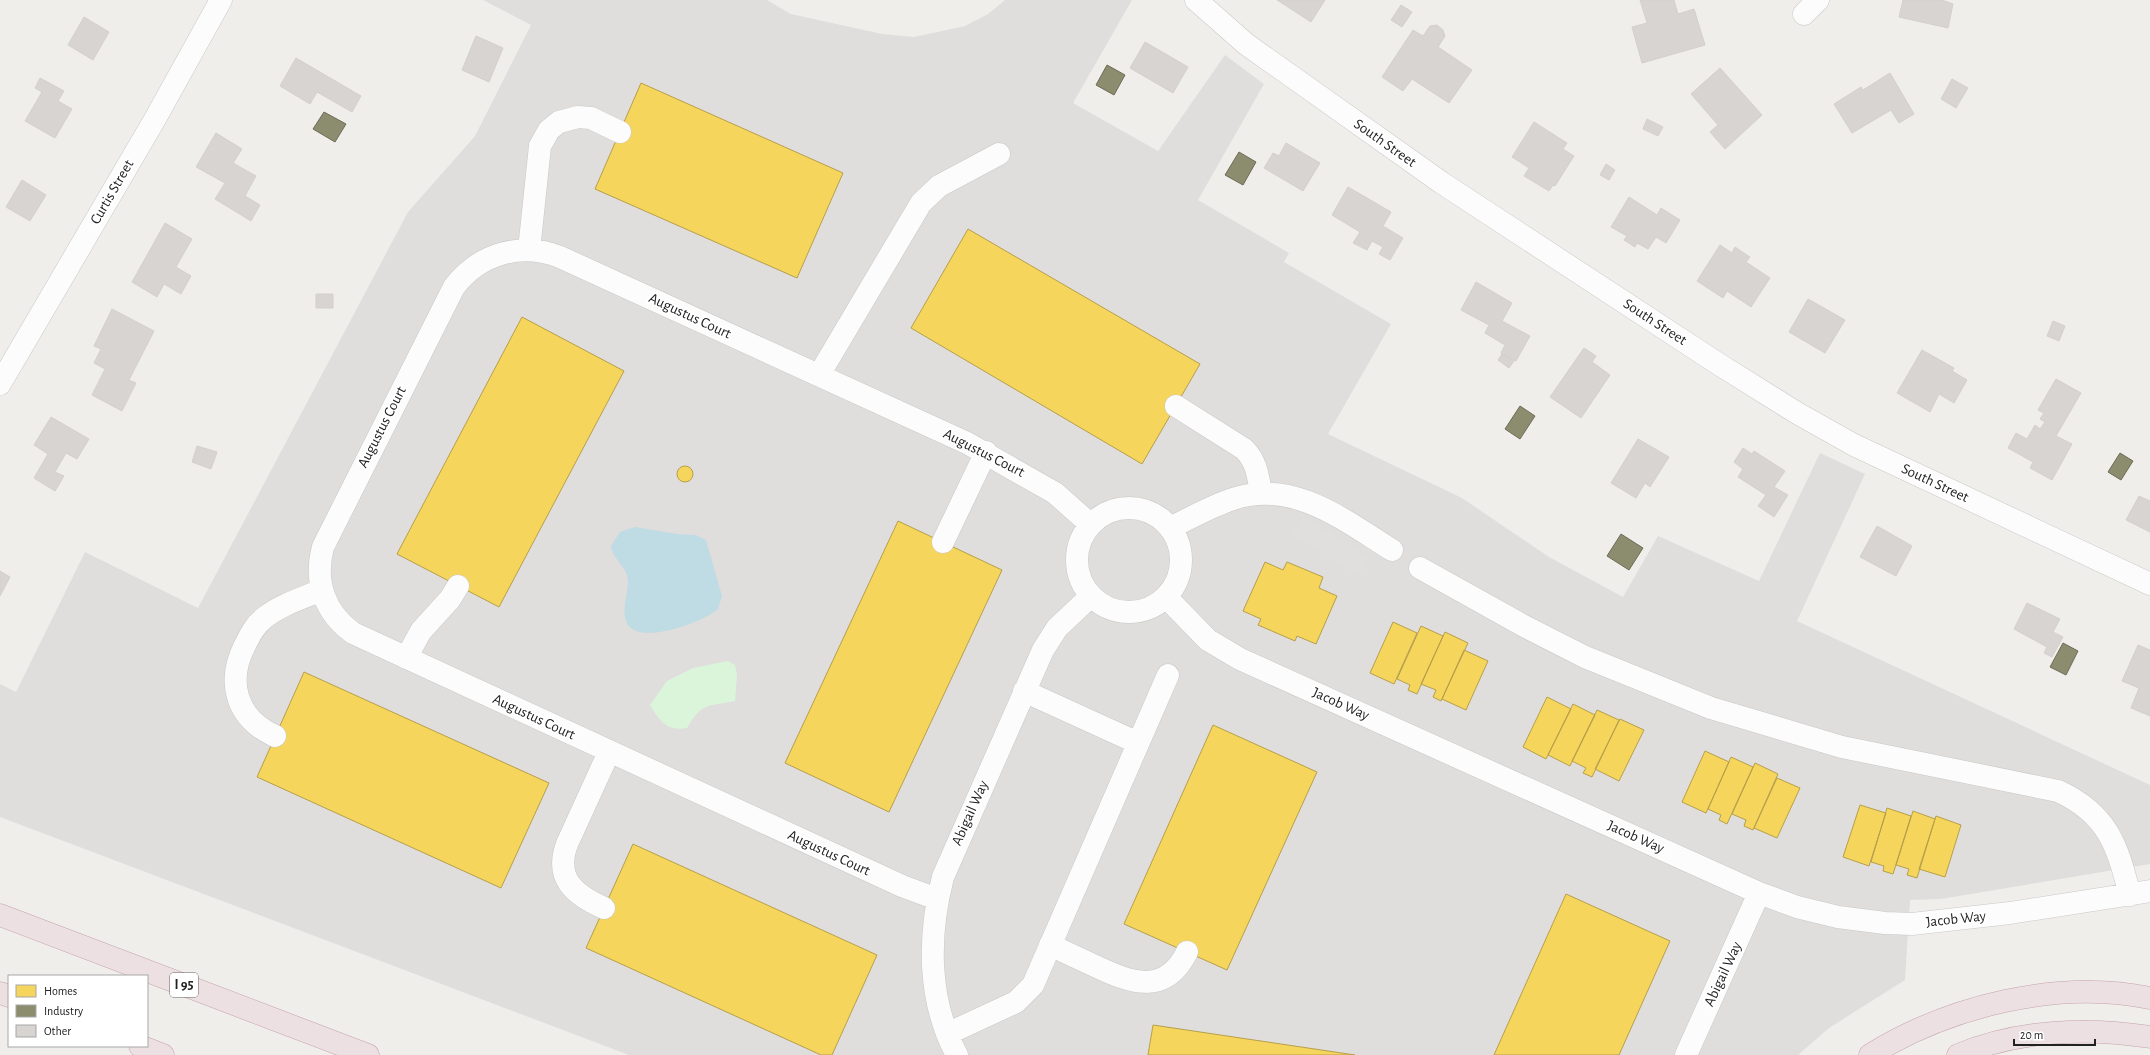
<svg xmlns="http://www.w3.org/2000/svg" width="2150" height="1055" font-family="'Alegreya Sans',sans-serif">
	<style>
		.residential { fill: #dfdedc }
		.park { fill: #daf5da }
		.parking { fill: #e0dfde }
		.water { fill: #bfdbe3 }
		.homes { fill: #f6d55c; stroke: #b69f4b }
		.industry { fill: #8c8c6e; stroke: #6c6c57 }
		.building { fill: #d7d4d2; stroke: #d3d0cc }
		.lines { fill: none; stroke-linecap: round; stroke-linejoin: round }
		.minor-casing { stroke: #c9c8c7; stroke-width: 23 }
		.highway-casing { stroke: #c5a2ac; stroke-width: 23 }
		.minor { stroke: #fdfcfc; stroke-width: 22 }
		.highway { stroke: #ece0e2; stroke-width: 22 }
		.labels { text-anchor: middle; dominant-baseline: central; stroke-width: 4; stroke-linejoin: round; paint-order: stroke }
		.shield { fill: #fff; stroke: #646464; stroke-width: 1 }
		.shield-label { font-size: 14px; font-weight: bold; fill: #222 }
		.street-label { font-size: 15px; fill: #222; stroke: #fff }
	</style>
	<rect width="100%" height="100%" fill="#f0eeeb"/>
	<!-- residential -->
	<path class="residential" d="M483 0H767L791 14 882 34 914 37 965 26 988 14 1005 0H1132L1073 103 1158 151 1225 55 1264 84 1198 200 1289 253 1284 262 1391 324 1328 434 1462 498 1549 557 1623 597 1658 536 1759 581 1820 453 1865 474 1797 621 2150 785V864L1941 899 1910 900 1905 980 1829 1028 1798 1055H629L0 817V684L16 692 85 552 198 608 408 212 475 136 531 25Z"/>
	<!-- park -->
	<path class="park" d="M728 661 735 665 737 675 735 701C706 707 703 702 687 728 667 732 659 720 650 705L667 681 693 668Z"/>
	<!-- parking -->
	<path class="parking" d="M1303 516 1370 558 1359 576 1292 534Z"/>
	<!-- water -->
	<path class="water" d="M635 527 677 534 696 535 706 540 722 596 718 609C704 622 635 648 626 621 621 606 631 588 627 575 623 564 612 557 611 546L620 532Z"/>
	<!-- homes -->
	<path class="homes" d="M641 83 843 173 797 278 595 189Z
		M968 229 1200 364 1142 464 911 328Z
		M522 317 624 371 499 607 397 554Z
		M677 474a8 8 0 1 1 16 0a8 8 0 1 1-16 0Z
		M898 521 1002 570 889 812 785 763Z
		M1265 562 1283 570 1287 562 1323 577 1319 588 1337 596 1316 644 1297 636 1295 641 1258 625 1261 619 1243 611Z
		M1393 622 1417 633 1394 684 1370 673Z
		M1421 626 1443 636 1417 694 1408 690 1410 685 1397 679Z
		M1445 632 1468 643 1441 701 1433 697 1436 690 1421 684Z
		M1464 650 1488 661 1466 710 1442 699Z
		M304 672 549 783 501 888 257 777Z
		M1547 697 1571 709 1546 759 1523 747Z
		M1573 704 1595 715 1570 766 1548 755Z
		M1597 710 1619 720 1592 777 1583 773 1586 768 1572 761Z
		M1620 719 1644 730 1619 781 1595 769Z
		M1213 725 1317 772 1227 970 1124 924Z
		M1705 751 1729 762 1706 813 1682 802Z
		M1731 757 1753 767 1727 824 1719 820 1721 815 1708 809Z
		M1755 763 1778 774 1753 830 1744 826 1746 820 1732 814Z
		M1777 778 1800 788 1777 838 1754 828Z
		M1860 805 1886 813 1869 866 1843 857Z
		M1887 808 1911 816 1893 874 1883 871 1884 866 1871 862Z
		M1913 811 1935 819 1917 878 1907 875 1909 869 1896 865Z
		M1936 816 1961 825 1945 877 1919 869Z
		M633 844 877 955 832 1055H821L586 948Z
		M1566 894 1670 941 1619 1055H1494Z
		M1153 1025 1355 1055H1148Z"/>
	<!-- industry -->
	<path class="industry" d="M1107 65 1125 75 1114 95 1096 85Z
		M324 112 346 124 335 142 313 129Z
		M1239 152 1256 162 1243 185 1225 175Z
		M1520 406 1535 416 1520 439 1505 429Z
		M2120 453 2133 461 2121 480 2108 472Z
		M1621 534 1643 548 1629 570 1607 556Z
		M2063 643 2078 651 2066 675 2050 667Z"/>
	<!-- building -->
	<path class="building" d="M1277 0H1325L1311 22Z
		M1640 0H1674L1678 14 1694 9 1705 45 1642 63 1632 27 1647 23Z
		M1903 0H1942L1953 4 1948 28 1899 17Z
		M1401 5 1412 12 1402 27 1391 20Z
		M84 17 109 32 93 60 68 45Z
		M1437 25 1443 30 1445 36 1438 47 1472 70 1449 103 1412 79 1403 91 1382 77 1413 30 1423 36 1430 26Z
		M476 36 503 48 489 82 462 70Z
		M1145 42 1188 67 1173 93 1130 68Z
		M296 58 361 96 352 112 317 92 310 104 280 86Z
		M1720 68 1762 115 1725 149 1710 132 1718 125 1691 94Z
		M1890 73 1914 114 1899 123 1891 110 1852 133 1834 104 1861 87 1863 90Z
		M40 78 64 91 58 101 72 109 55 138 25 121 42 92 35 88Z
		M1952 79 1968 88 1956 108 1941 99Z
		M1647 119 1663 127 1658 136 1643 129Z
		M1534 122 1567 143 1563 149 1574 156 1555 186 1553 185 1549 191 1524 176 1529 168 1512 157Z
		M216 133 242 149 233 163 256 176 245 196 260 205 251 221 215 199 225 183 196 167Z
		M1286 143 1320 163 1303 191 1264 168 1273 153 1279 156Z
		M1606 164 1615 170 1609 180 1600 175Z
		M22 180 46 195 30 221 6 207Z
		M1348 187 1391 212 1383 226 1403 238 1390 260 1379 254 1383 247 1372 241 1367 250 1353 243 1360 232 1332 215Z
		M1629 197 1657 215 1661 208 1680 220 1666 243 1656 237 1648 249 1637 243 1635 247 1624 240 1627 236 1611 227Z
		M165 223 192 239 176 267 191 276 181 294 164 284 157 297 132 282Z
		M1720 245 1732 253 1735 247 1750 257 1746 262 1770 278 1751 307 1727 291 1723 298 1697 281Z
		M1476 282 1512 303 1502 321 1530 336 1516 361 1501 353 1505 345 1485 333 1489 325 1461 310Z
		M316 294H333V308H316Z
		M1808 299 1845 320 1825 353 1789 332Z
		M112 309 154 331 129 380 136 383 122 411 92 395 105 369 94 363 101 349 94 346Z
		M2053 321 2065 326 2059 341 2047 336Z
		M1584 348 1596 356 1592 362 1610 375 1581 418 1550 397Z
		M1922 350 1954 368 1952 371 1967 380 1954 403 1939 394 1930 412 1897 393Z
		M1502 354 1514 361 1509 368 1498 360Z
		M2056 379 2081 393 2056 436 2072 444 2052 480 2030 468 2033 462 2008 448 2016 433 2027 439 2035 425 2040 429 2045 422 2040 419 2044 413 2038 410Z
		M51 417 89 439 77 459 66 453 55 472 64 476 55 491 34 478 48 454 34 445Z
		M1638 439 1669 457 1650 487 1645 483 1636 498 1611 483Z
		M197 446 217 452 211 469 192 462Z
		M1743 448 1752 454 1754 451 1785 471 1774 487 1788 495 1774 517 1758 506 1766 495 1738 477 1743 469 1734 462Z
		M2139 496 2150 501V532L2126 520Z
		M1877 526 1912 546 1896 576 1860 557Z
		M0 571 10 577 0 596Z
		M2027 603 2060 619 2053 632 2063 637 2052 657 2044 653 2047 647 2014 629Z
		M2138 645 2150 650V716L2131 708 2139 688 2122 681Z"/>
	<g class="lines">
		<defs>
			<path id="minor" d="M1196 0 1246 44 1442 183 1717 363 1797 413 1854 445 2150 584
				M1804 14 1818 0
				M529 250 540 146 549 130 559 122 578 117 591 118 620 132
				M819 375 921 203 939 186 999 154
				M0 384 155 119 221 0
				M1176 406 1244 449C1257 462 1258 476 1261 493
				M1077 560a52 52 0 1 1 104 0a52 52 0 1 1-104 0Z
				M1170 528C1191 518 1211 506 1233 499 1293 479 1344 520 1392 550
				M943 542 986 452
				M1420 568 1524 626 1585 657 1711 708 1842 747 2058 791C2108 814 2117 845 2130 895
				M1166 597 1208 640 1240 659 1759 893 1797 907 1838 917 1885 923 1912 924 2010 913 2150 891
				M406 658 421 631 450 599 458 586
				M1024 691 1138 743
				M275 736C236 718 226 682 245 645 250 635 255 625 264 618 280 605 303 598 322 590
				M937 899 902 886 353 633C324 612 314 581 323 547L454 287C480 253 521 242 560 257L967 443 1055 493 1091 525
				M604 908C575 895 554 879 567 844L609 752
				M1050 945C1065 952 1080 959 1095 966 1129 982 1165 997 1187 952
				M947 1034 1016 1002 1033 985 1168 675
				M957 1055C927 1000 928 935 943 877L1043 650 1057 628 1091 596
				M1686 1055 1759 893"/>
			<path id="highway" d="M0 915 368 1055
				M0 993 9 996
				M140 1046 163 1055
				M1870 1055C1949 1006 2058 979 2150 998
				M1958 1055C2018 1030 2087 1027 2150 1037"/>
		</defs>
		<!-- minor casing -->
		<use href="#minor" class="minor-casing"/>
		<!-- highway casing -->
		<use href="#highway" class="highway-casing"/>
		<!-- minor -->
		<use href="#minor" class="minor"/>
		<!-- highway -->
		<use href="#highway" class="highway"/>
	</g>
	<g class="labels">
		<!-- shield labels -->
		<rect class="shield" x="170" y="973" width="28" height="24" rx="3"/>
		<g class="shield-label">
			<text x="184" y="985">I 95</text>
		</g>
		<!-- street labels -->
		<g class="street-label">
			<text transform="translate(1385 143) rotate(35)">South Street</text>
			<text transform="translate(112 192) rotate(-60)">Curtis Street</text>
			<text transform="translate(690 316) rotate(25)">Augustus Court</text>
			<text transform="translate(1655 322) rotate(33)">South Street</text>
			<text transform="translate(382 427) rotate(-63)">Augustus Court</text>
			<text transform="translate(984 453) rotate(27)">Augustus Court</text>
			<text transform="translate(1935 483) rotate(25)">South Street</text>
			<text transform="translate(1341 704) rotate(24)">Jacob Way</text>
			<text transform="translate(534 717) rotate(25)">Augustus Court</text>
			<text transform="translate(970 813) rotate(-66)">Abigail Way</text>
			<text transform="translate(1636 837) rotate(24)">Jacob Way</text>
			<text transform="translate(829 853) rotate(25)">Augustus Court</text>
			<text transform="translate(1956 919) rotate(-6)">Jacob Way</text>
			<text transform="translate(1723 974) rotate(-65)">Abigail Way</text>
		</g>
	</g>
	<!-- legend -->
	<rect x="8" y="975" width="140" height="72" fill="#ffffff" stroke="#a7a7a7"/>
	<rect x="16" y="985" width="20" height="12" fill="#f6d55c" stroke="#a7a7a7"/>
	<text x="44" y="995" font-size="12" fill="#222222">Homes</text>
	<rect x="16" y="1005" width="20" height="12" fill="#8c8c6e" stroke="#a7a7a7"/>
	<text x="44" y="1015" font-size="12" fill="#222222">Industry</text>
	<rect x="16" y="1025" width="20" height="12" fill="#d7d4d2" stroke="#a7a7a7"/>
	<text x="44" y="1035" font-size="12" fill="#222222">Other</text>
	<!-- scale -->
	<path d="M2014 1039v6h81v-6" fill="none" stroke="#222222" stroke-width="2"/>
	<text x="2020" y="1039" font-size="12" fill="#222222" stroke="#ffffff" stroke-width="3" paint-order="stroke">20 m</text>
</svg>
